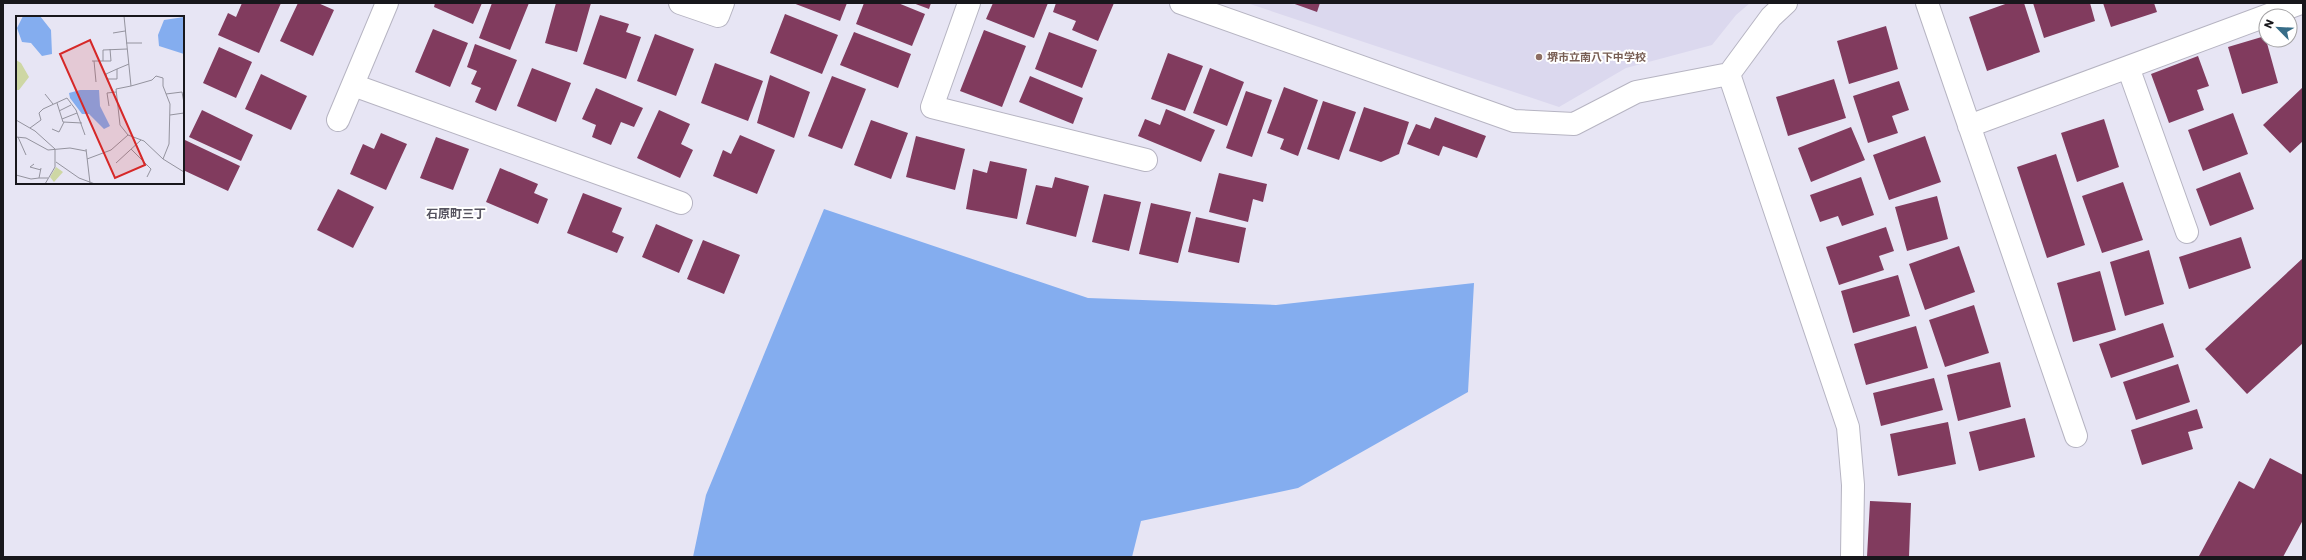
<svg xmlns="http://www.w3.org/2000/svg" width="2306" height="560" font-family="Poppins,'Noto Sans JP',sans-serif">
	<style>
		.built { fill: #dbd8ee }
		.water { fill: #84adef }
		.building { fill: #813b5e }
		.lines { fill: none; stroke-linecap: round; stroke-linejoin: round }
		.minor-casing { stroke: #b6b4c2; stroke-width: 24 }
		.minor { stroke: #fff; stroke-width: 22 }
		.education-dot { fill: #8d6e63; stroke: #fff; stroke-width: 1.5 }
		.labels { text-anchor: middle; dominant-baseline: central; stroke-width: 4; stroke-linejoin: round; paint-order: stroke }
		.education-label { font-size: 11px; font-weight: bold; fill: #785e54; stroke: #fff; text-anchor: start }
		.neighbourhood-label { font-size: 12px; font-weight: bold; fill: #55535f; stroke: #fff }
		.inset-road { fill: none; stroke: #94939e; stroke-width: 1 }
		.view { fill: #d62828; fill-opacity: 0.15; stroke: #d62828; stroke-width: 2 }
		.inset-edge { fill: none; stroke: #18171c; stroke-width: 2 }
	</style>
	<rect width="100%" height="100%" fill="#e7e5f4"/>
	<!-- built -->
	<path class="built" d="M1247 3H1750L1736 15 1712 45 1626 68 1559 107Z"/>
	<!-- water -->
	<path class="water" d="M824 209 1088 298 1276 305 1474 283 1468 392 1298 488 1141 521 1132 557H693L706 495Z"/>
	<!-- building -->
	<path class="building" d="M242 3H281L259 53 218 35 228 13 236 17Z
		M298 3H318L334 10 313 56 280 41Z
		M435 3H482L473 24 434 7Z
		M492 3H529L510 50 479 38Z
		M556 3H591L577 52 545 43Z
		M793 3H847L840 21Z
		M864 3H898L925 14 912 46 856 24Z
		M913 3H931L929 9Z
		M993 3H1048L1034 38 986 19Z
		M1056 3H1114L1098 41 1072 30 1076 21 1053 12Z
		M1292 3H1320L1317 12Z
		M2008 3H2024L2040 52 1987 71 1969 17Z
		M2033 3H2090L2095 21 2044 38Z
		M2103 3H2154L2157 12 2111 27Z
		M785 14 838 35 822 74 770 53Z
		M600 15 629 24 626 32 641 37 626 79 583 64Z
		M1886 26 1898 69 1849 84 1837 41Z
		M433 29 468 43 450 87 415 72Z
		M984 30 1026 46 1002 107 960 91Z
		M854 32 911 54 898 88 840 65Z
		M1049 32 1097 50 1082 88 1035 69Z
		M655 34 694 49 676 96 637 81Z
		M2265 36 2278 83 2242 94 2228 47Z
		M475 44 517 60 496 111 475 102 481 88 471 84 477 71 467 67Z
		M219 47 252 62 236 98 203 83Z
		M1168 53 1203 66 1185 111 1151 99Z
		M2198 56 2209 86 2197 90 2204 110 2169 123 2151 74Z
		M715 63 763 81 748 121 701 103Z
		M532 68 571 83 556 122 517 106Z
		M1210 68 1244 82 1227 126 1193 113Z
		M261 74 307 96 291 130 245 109Z
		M770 75 810 92 794 138 757 123Z
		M832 76 866 89 842 149 808 136Z
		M1030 76 1083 98 1073 124 1019 102Z
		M1834 79 1846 118 1788 136 1776 97Z
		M1899 81 1909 110 1892 116 1898 133 1868 143 1853 96Z
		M1284 87 1318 100 1298 156 1280 149 1284 139 1267 133Z
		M2303 87V141L2290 153 2263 125Z
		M596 88 643 108 634 127 621 122 611 145 592 137 596 125 582 119Z
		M1246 91 1272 100 1252 157 1226 148Z
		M1323 101 1356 112 1339 160 1307 149Z
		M1364 107 1409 122 1399 154 1381 162 1349 151Z
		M1166 109 1215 130 1201 162 1138 136 1145 119 1160 125Z
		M202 110 253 135 241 161 189 137Z
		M659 110 690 124 681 144 693 150 680 178 637 158Z
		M2233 113 2248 154 2203 171 2188 130Z
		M1435 117 1486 136 1477 158 1443 146 1439 156 1407 144 1416 124 1430 129Z
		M2104 119 2119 167 2077 182 2061 133Z
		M871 120 908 133 891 179 854 165Z
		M1851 127 1865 160 1811 182 1798 148Z
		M381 133 407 144 386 190 350 174 363 144 374 149Z
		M740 135 775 150 757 194 713 176 723 150 731 154Z
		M916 136 965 149 955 190 906 177Z
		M1925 136 1941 182 1889 200 1873 155Z
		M436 137 469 149 453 190 420 178Z
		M185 140 240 166 228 191 183 170V144Z
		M2056 154 2085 245 2047 258 2017 167Z
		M990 161 1027 169 1017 219 966 209 973 169 987 173Z
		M500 168 538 184 534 193 548 199 538 224 486 202Z
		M2240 172 2254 209 2210 226 2196 189Z
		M1219 173 1267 184 1263 202 1253 199 1248 222 1209 212Z
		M1055 177 1089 186 1076 237 1026 224 1036 185 1052 188Z
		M1861 177 1874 215 1842 226 1838 216 1820 222 1810 195Z
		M2123 182 2143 240 2102 253 2082 196Z
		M338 189 374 207 353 248 317 230Z
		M583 193 622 208 612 232 624 237 617 253 567 233Z
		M1104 194 1141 202 1129 251 1092 242Z
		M1937 196 1948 239 1907 251 1895 207Z
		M1151 203 1191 212 1178 263 1139 254Z
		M1196 217 1246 228 1239 263 1188 252Z
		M656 224 693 240 679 273 642 257Z
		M1886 227 1894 251 1879 256 1884 270 1839 285 1826 247Z
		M2241 237 2251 268 2189 289 2179 257Z
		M703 240 740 255 724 294 687 279Z
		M1959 246 1975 292 1925 310 1909 264Z
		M2149 250 2164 304 2125 316 2110 262Z
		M2303 258V343L2247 394 2205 349Z
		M2100 271 2116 330 2073 342 2057 283Z
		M1898 275 1910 316 1853 333 1841 291Z
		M1974 305 1989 353 1945 367 1929 320Z
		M2163 323 2174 357 2111 378 2099 344Z
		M1916 326 1928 368 1866 385 1854 344Z
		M2000 362 2011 407 1958 421 1947 375Z
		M2178 364 2190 402 2136 420 2123 382Z
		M1934 378 1943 410 1881 426 1873 393Z
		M2197 409 2203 428 2188 432 2193 449 2142 465 2131 430Z
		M2025 418 2035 457 1979 471 1969 432Z
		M1948 422 1956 464 1898 476 1890 434Z
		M2270 458 2303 475V520L2283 557 2199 556 2239 481 2254 489Z
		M1870 501 1911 503 1909 557H1867Z"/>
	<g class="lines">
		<defs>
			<path id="minor" d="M680 3 718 16 723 3
				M969 3 932 107 1146 160
				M1181 3 1514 121 1574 124 1636 92 1729 74 1771 17 1786 3
				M1927 3 2076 436
				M2128 67 2187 232
				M1729 74 1848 427 1853 485 1852 557
				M353 85 681 203
				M338 120 387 3
				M1969 126 2301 3"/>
		</defs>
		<!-- minor casing -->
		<use href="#minor" class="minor-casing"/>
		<!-- minor -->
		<use href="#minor" class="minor"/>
	</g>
	<!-- markers -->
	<circle class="education-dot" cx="1539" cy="57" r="4"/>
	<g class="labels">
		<!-- education labels -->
		<g class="education-label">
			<text x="1547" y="57">堺市立南八下中学校</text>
		</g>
		<!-- neighbourhood labels -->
		<g class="neighbourhood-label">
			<text x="456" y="213">石原町三丁</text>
		</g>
	</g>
	<!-- overview -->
	<g transform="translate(16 16)">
		<rect width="168" height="168" fill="#e7e5f4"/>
		<path d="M0 44 5 47 13 61 3 74H0ZM40 151 47 156 38 166 34 161Z" fill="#ced7a4"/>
		<path d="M7 0H24L35 14 36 38 26 40 15 27 6 26 1 12ZM168 1V38L143 30 142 19 148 4ZM64 74H83L84 90 94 110 88 113 73 98H66L54 82 53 77Z" fill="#84adef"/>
		<path class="inset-road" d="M108 0 115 70 100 73 104 109 112 119 128 125 147 143 153 128 154 88 147 70V62L140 60 136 64 115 70M97 17 109 15M110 27H126M76 45H95L94 33M78 45 80 66M87 45V34L111 33M101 53V63H91L90 58 101 53 113 48M29 78 37 88M150 78 166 76 168 87M41 87 47 106 66 107M93 90 91 77 100 76M43 95 55 89M154 99 168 97M46 103 61 97M0 104 19 115 39 133V151L29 168M14 112 25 104 23 97 27 93 51 82 60 94 69 119M36 113 43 116 48 106M0 121 10 122 32 134 54 132 70 135M2 121 10 139M70 133 74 167M115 133 135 153 131 161M71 143 95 134 112 119M147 143 168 156M40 146 63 162 79 168M100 147 125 124M18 148 14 151 25 154M25 152 23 162H32M0 159 15 163 23 162"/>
		<path class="view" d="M74 24 129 149 99 162 44 38Z"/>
		<rect width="168" height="168" class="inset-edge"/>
	</g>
	<!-- border -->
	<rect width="2306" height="560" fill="none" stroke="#18171c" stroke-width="8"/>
	<!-- north arrow -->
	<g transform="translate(2278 28) rotate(294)"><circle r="19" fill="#ffffff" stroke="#a3a2a4"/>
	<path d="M0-3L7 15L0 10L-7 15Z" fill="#376d88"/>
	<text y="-6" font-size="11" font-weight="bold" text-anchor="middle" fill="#18171c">N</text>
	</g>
</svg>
